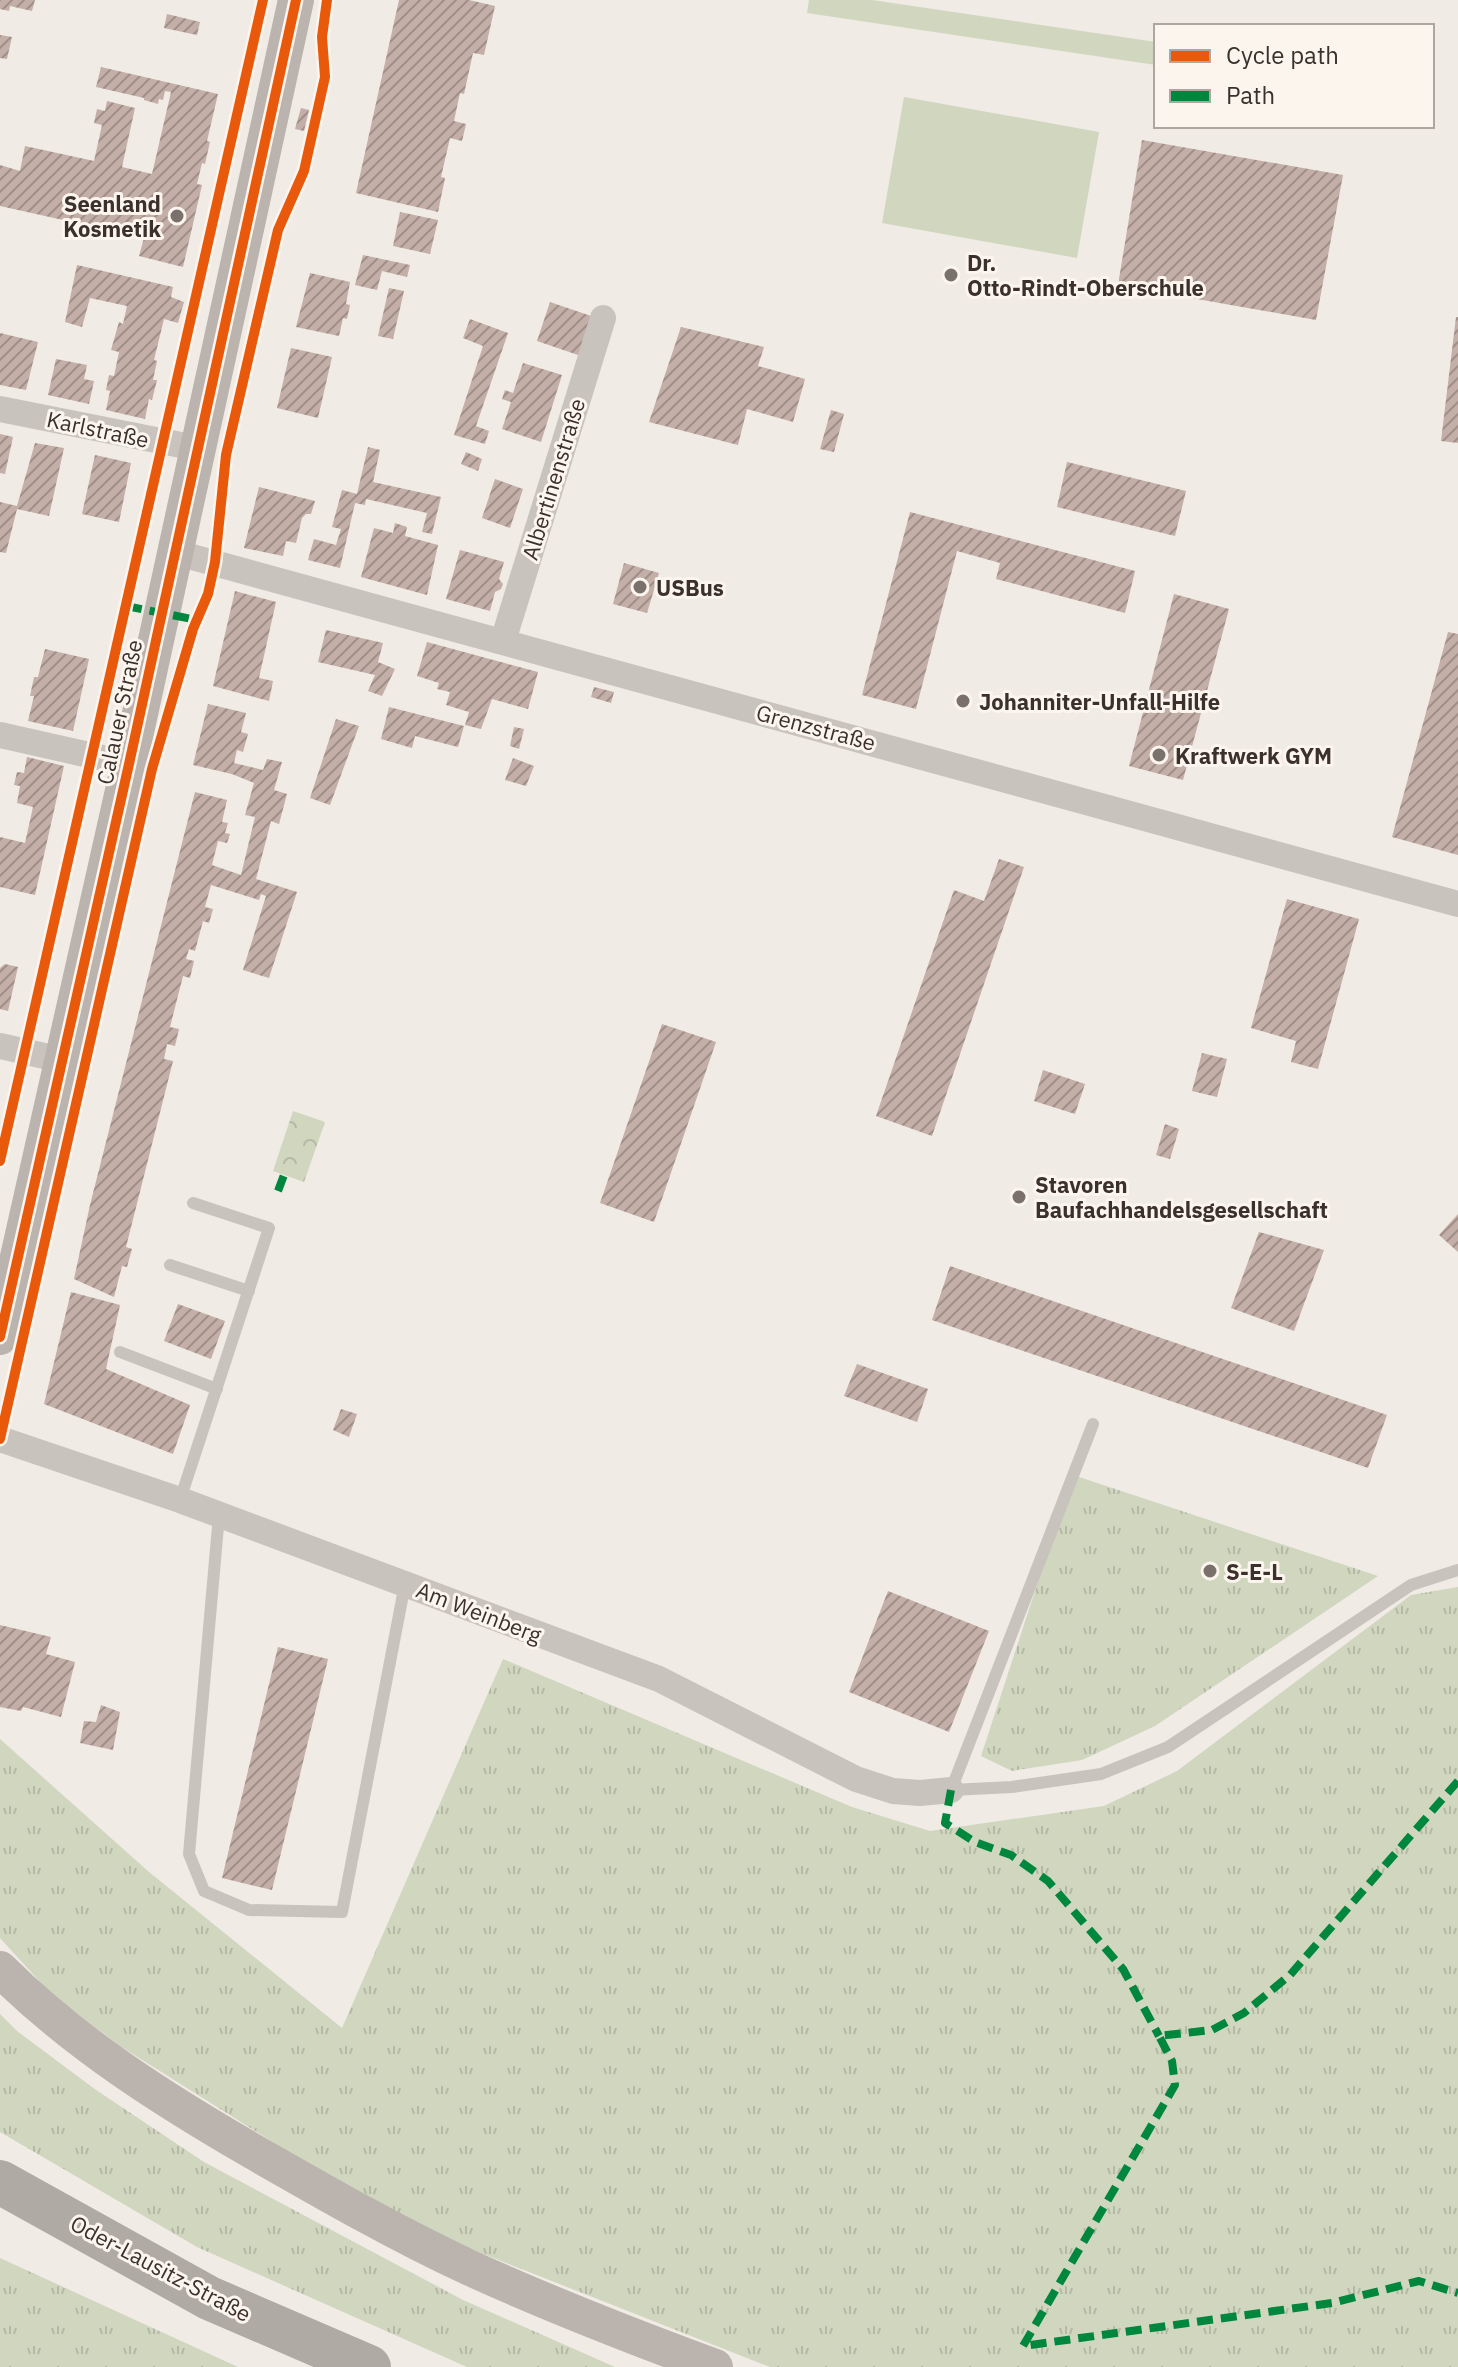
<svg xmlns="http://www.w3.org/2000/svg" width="1458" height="2367" font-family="'IBM Plex Sans',sans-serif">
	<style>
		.grass { fill: url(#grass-tufts) }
		.park { fill: url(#park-crowns) }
		.garden { fill: #d1d6bf }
		.building { fill: url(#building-hatch) }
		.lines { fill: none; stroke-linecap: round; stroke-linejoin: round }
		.lane { stroke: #c9c3be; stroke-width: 12 }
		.street { stroke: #c9c3be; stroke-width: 26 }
		.secondary { stroke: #bab3ae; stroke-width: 36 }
		.highway { stroke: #afaaa4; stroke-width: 44 }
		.quiet { stroke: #00873e; stroke-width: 8; stroke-dasharray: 16 8; stroke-linecap: butt }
		.cycleway-casing { stroke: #fbf5ee; stroke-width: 15 }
		.cycleway { stroke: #e8590c; stroke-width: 10 }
		.poi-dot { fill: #7a716c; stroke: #fbf5ee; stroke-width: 3 }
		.labels { text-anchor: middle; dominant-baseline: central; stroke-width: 6; stroke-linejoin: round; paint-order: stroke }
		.poi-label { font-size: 22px; font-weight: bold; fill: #3b302b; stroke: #fbf5ee; text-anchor: start }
		.street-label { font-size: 22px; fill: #3b302b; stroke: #fbf5ee }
	</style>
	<defs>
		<pattern id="grass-tufts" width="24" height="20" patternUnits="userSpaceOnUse" patternTransform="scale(2)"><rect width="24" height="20" fill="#d1d6bf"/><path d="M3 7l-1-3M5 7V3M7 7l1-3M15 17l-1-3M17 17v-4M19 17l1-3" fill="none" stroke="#b4b8a4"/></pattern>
		<pattern id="park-crowns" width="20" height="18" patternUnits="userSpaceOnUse" patternTransform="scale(2)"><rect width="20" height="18" fill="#d1d6bf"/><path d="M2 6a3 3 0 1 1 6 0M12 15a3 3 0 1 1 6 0" fill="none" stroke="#b4b8a4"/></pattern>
		<pattern id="building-hatch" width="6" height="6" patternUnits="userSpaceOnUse" patternTransform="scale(2)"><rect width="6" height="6" fill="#c3afa7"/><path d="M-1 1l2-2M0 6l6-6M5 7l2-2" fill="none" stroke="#a08f88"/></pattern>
	</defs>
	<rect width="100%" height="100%" fill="#f0ebe5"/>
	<!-- grass -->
	<path class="grass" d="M1073 1475 1378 1576 1155 1726 1082 1760 1012 1771 981 1756Z
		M1458 1587V2367H770L458 2244 311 2166 120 2046 51 1994 0 1938V1739L149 1872 342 2028 503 1659 852 1807 930 1831 1104 1806 1177 1771 1411 1595Z
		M0 2014 17 2031 96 2090 204 2162 463 2300 615 2367H467L197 2247 0 2132Z
		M0 2258 238 2367H0Z"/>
	<!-- park -->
	<path class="park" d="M293 1111 325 1122 304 1182 273 1171Z"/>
	<!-- garden -->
	<path class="garden" d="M809 0H872L1156 42V65L807 13Z
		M904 97 1099 132 1077 258 882 223Z"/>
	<!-- building -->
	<path class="building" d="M0 0H35L32 11 10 6 9 11 0 9Z
		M399 0H469L495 6 484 55 473 53 464 94 460 93 454 121 466 124 462 141 450 138 441 177 445 178 438 212 356 193Z
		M167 14 200 22 197 35 164 28Z
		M0 35 12 37 7 59 0 58Z
		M101 67 218 94 207 141 210 142 205 164 202 163 197 184 202 185 183 267 139 256 144 238 0 206V165L20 171 25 146 94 161 102 125 94 123 97 109 105 111 107 101 135 108 122 167 152 174 171 92 165 91 163 100 159 99 158 104 144 100V98L96 87Z
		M301 108 309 110 304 131 295 129Z
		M1142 140 1343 175 1316 320 1118 285Z
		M400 212 438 220 430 254 393 246Z
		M363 255 410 265 407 277 382 271 377 290 355 285Z
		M77 265 173 287 171 297 184 302 178 323 164 319 154 360 157 361 153 380H157L152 400 149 399 145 419 106 410 110 391 106 390 109 375 114 376 119 352 111 350 119 322 123 324 127 306 90 298 82 327 65 322Z
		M310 273 350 282 346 304 350 305 347 319 343 318 339 336 296 327Z
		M389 288 404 291 393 339 378 336Z
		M550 302 594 317 581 356 537 341Z
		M1456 317H1458V443L1441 441Z
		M470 319 508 333 476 426 489 431 485 444 454 435 483 346 463 338Z
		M681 327 764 347 758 366 805 379 793 422 747 409 738 445 649 422Z
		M0 333 38 342 26 390 0 385Z
		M291 348 332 357 318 418 277 408Z
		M56 359 87 365 84 379 94 381 89 404 48 395Z
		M523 363 562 375 541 442 502 429 511 402 502 399 505 390 513 393Z
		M831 410 844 414 834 452 820 449Z
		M0 434 13 437 5 474 0 473Z
		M35 443 64 448 49 516 17 509 6 553 0 552V502L17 506Z
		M368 447 380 450 373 482 441 497 432 534 422 532 427 513 366 499 365 505 355 503 340 568 308 560 314 539 336 545 341 529 332 527 342 490 357 494Z
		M466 452 482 459 478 471 461 464Z
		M95 455 131 463 119 522 82 514Z
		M1067 462 1186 491 1175 536 1057 507Z
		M495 479 523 489 510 528 482 518Z
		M259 487 315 501 311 514H306L302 518 296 543 286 541 283 556 244 548Z
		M910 512 1135 571 1125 613 996 579 1000 563 957 551 916 709 862 695Z
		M395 523 407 527 405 536 438 545 427 595 361 577 374 528 393 533Z
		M460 550 504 562 499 579 503 584 501 589 495 592 490 611 446 599Z
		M624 563 659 573 647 613 613 604Z
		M235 591 276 602 259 678 273 681 269 701 213 686Z
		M1174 594 1229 609 1183 780 1129 766Z
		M326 630 383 643 378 662 395 669 382 696 368 691 375 675 318 662Z
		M1448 632 1458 634V855L1392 837Z
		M427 642 538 672 528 709 492 699 481 729 465 725 469 712 446 705 450 692 437 689 439 683 417 676Z
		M45 649 89 659 73 731 28 721 34 696H30L34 677H38Z
		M594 687 614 692 611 703 591 697Z
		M208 704 246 713 241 732 248 734 243 752 237 750 234 763 263 770 267 759 282 762 274 790 287 794 279 824 271 821 256 879 297 892 269 978 243 970 266 896 261 894 259 900 211 885 205 907 213 909 209 923 203 921 195 951 189 949 186 959 194 961 190 978 183 976 170 1027 179 1029 175 1046 167 1044 164 1059 173 1061 126 1247 132 1249 127 1267 122 1266 114 1297 74 1279 90 1205 195 792 227 800 222 822 228 823 225 833 230 834 227 843 218 841 212 865 241 875 255 817 245 815 254 783 232 774 193 765Z
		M389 707 464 726 458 747 415 736 412 748 381 739Z
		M336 719 359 726 330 805 310 798Z
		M514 727 524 729 519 749 510 746Z
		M27 757 64 766 35 895 0 887V837L25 843 33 807 17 803 20 786 14 785 17 772 24 773Z
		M513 758 534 766 526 786 505 780Z
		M999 859 1024 867 932 1136 876 1116 954 890 984 901Z
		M1287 899 1359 919 1318 1069 1291 1062 1296 1041 1251 1028Z
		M5 964 18 967 8 1011 0 1009V968Z
		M662 1024 716 1042 654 1222 600 1203Z
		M1202 1053 1227 1059 1217 1097 1192 1091Z
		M1043 1070 1085 1084 1075 1114 1034 1101Z
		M1165 1124 1179 1129 1170 1159 1156 1155Z
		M1458 1214V1252L1439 1235Z
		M1259 1232 1324 1250 1294 1331 1231 1308Z
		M950 1266 1387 1415 1368 1468 932 1320Z
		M71 1292 120 1305 106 1369 190 1405 173 1454 44 1404Z
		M178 1304 225 1321 211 1359 164 1341Z
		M857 1364 928 1389 917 1422 844 1396Z
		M341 1409 357 1414 349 1437 333 1430Z
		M888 1591 989 1631 949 1732 849 1692Z
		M0 1625 51 1637 46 1654 75 1662 61 1717 23 1707 21 1711 0 1707Z
		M278 1647 328 1659 272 1890 222 1878Z
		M101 1705 120 1712 113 1750 80 1743 84 1721 96 1722Z"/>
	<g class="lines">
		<!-- lane -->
		<path class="lane" d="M170 1265 249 1291
			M120 1352 217 1389
			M1093 1424 951 1790 1012 1787 1101 1774 1168 1747 1411 1585 1458 1570
			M180 1500 269 1228 193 1203
			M219 1515 189 1854 204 1891 249 1910 342 1912 405 1584"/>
		<!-- street -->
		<path class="street" d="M0 409 196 448
			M174 552 1458 904
			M503 641 603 318
			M0 735 129 764
			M0 1046 62 1060
			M0 1439 180 1500 659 1679 856 1779 893 1791 920 1793 951 1790"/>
		<!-- secondary -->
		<path class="secondary" d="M0 1337 129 764 296 0
			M0 1969C74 2043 164 2100 254 2152 324 2192 395 2233 468 2267 549 2304 631 2336 715 2367"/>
		<!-- highway -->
		<path class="highway" d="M0 2182 209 2298 369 2367"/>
		<!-- quiet -->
		<path class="quiet" d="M126 606 197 620
			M278 1191 284 1175
			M1458 1781 1290 1975 1244 2013 1212 2030 1159 2036 1172 2061 1175 2085 1023 2346 1332 2303 1419 2281 1458 2293
			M951 1790 945 1823 975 1842 1011 1855 1048 1881 1123 1969 1159 2036"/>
		<defs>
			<path id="cycleway" d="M0 1161 263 0
				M0 1337 129 764 296 0
				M0 1439 152 769 193 629 208 594 215 562 226 455 278 230 304 171 325 77 322 37 327 0"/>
		</defs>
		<!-- cycleway casing -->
		<use href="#cycleway" class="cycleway-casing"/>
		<!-- cycleway -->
		<use href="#cycleway" class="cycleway"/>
	</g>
	<!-- markers -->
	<g class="poi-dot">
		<circle cx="177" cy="216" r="8"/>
		<circle cx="951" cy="275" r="8"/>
		<circle cx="640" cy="587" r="8"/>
		<circle cx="963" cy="701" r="8"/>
		<circle cx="1159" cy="755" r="8"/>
		<circle cx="1019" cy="1197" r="8"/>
		<circle cx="1210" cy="1571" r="8"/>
	</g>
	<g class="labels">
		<!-- poi labels -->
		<g class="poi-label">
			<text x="161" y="203" text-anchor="end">Seenland<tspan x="161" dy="25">Kosmetik</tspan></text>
			<text x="967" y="262">Dr.<tspan x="967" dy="25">Otto-Rindt-Oberschule</tspan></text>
			<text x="656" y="587">USBus</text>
			<text x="979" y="701">Johanniter-Unfall-Hilfe</text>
			<text x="1175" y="755">Kraftwerk GYM</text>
			<text x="1035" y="1184">Stavoren<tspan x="1035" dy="25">Baufachhandelsgesellschaft</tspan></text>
			<text x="1226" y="1571">S-E-L</text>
		</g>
		<!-- street labels -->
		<g class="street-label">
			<text transform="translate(98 429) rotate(12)">Karlstraße</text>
			<text transform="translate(553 479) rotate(-73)">Albertinenstraße</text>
			<text transform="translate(119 712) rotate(-78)">Calauer Straße</text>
			<text transform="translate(816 727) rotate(15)">Grenzstraße</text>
			<text transform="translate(479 1612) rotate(21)">Am Weinberg</text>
			<text transform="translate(161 2268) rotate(28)">Oder-Lausitz-Straße</text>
		</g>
	</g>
	<!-- legend -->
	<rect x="1154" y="24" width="280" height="104" fill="#fbf5ee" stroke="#aea6a0" stroke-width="2"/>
	<rect x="1170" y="50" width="40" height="12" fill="#e8590c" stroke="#aea6a0" stroke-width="2"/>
	<text x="1226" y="64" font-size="24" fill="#3b302b">Cycle path</text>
	<rect x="1170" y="90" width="40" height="12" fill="#00873e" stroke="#aea6a0" stroke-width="2"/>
	<text x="1226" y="104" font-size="24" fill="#3b302b">Path</text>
</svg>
